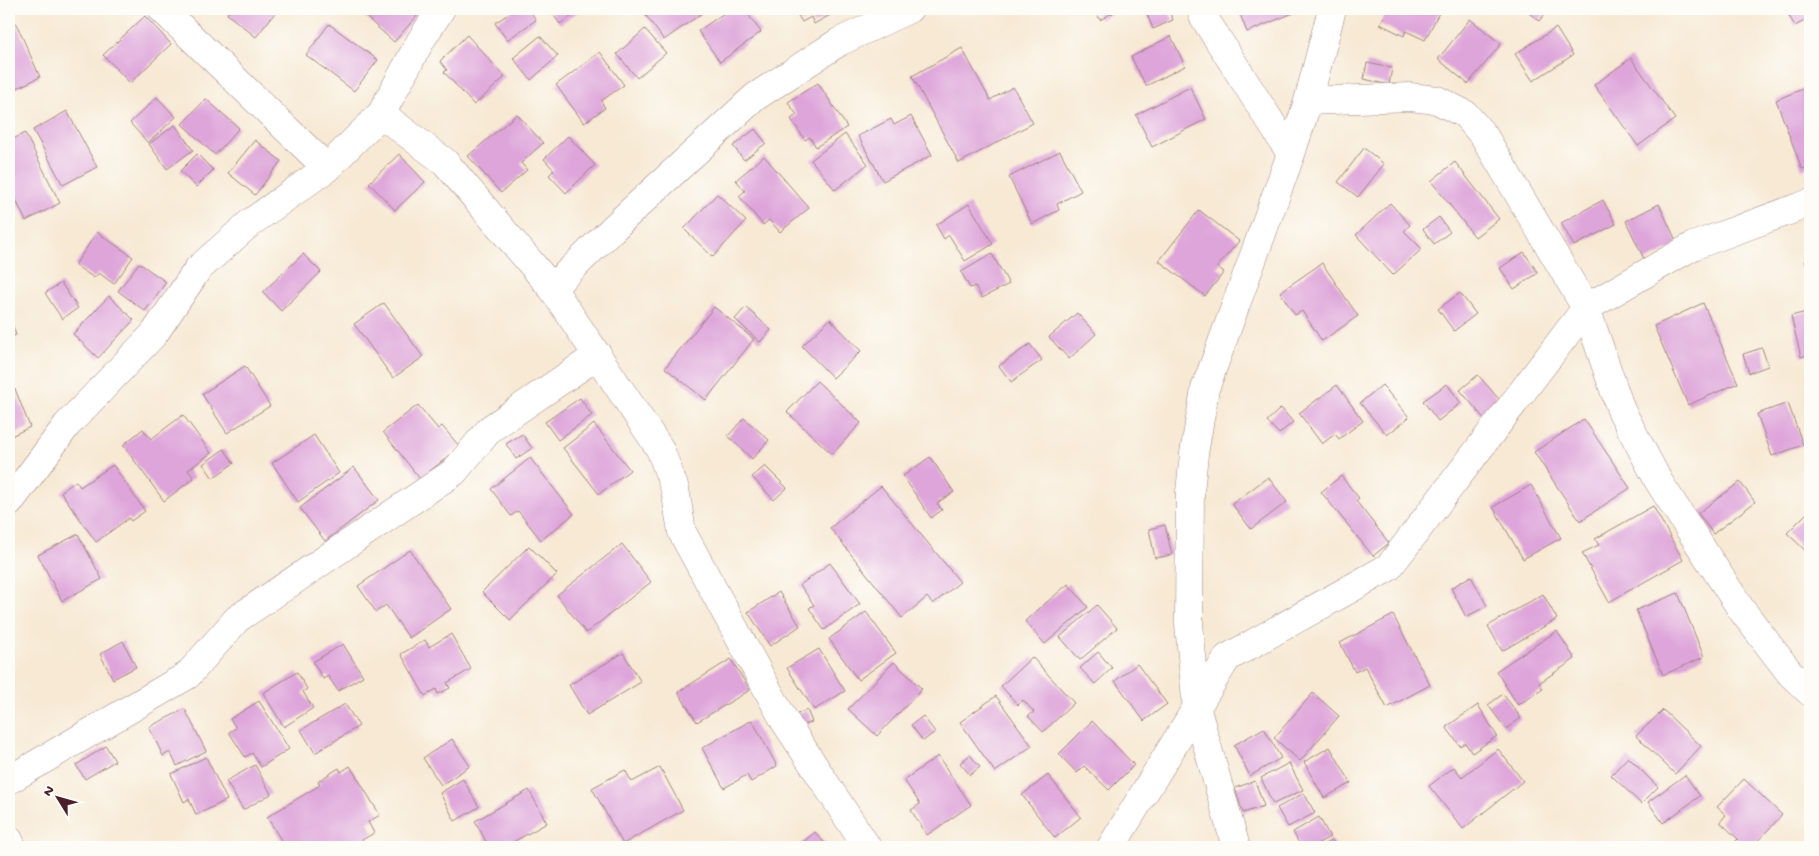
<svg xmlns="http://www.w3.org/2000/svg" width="1819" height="856" font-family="'Gochi Hand',sans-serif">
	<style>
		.building { fill: #dea5da }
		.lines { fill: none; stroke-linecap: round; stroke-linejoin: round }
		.minor-casing { stroke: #a08480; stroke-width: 29 }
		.minor { stroke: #fff; stroke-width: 28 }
	</style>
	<rect width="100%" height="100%" fill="#fdfcf7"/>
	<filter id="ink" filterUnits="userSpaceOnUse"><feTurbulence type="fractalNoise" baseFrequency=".02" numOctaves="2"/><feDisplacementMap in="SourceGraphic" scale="10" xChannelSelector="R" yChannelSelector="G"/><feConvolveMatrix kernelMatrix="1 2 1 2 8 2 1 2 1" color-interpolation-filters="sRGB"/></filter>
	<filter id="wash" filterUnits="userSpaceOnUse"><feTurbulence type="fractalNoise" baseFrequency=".0096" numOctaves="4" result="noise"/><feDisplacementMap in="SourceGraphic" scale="20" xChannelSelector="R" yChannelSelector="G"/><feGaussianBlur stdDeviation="1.12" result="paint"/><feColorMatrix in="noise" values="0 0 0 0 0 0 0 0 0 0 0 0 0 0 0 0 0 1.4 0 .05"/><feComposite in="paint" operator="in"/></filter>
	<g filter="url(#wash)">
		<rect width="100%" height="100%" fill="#f7e9d4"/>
		<g id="blocks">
			<!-- building -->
			<path class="building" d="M231 9H278L256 37 227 14Z
				M357 9H423L394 42Z
				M516 9H529L536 20 507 40 495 23Z
				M549 9H582L560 24Z
				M641 9H699L702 13 664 40Z
				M730 9H744L761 32 720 62 698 31Z
				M794 9H841L814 24 811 17 802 22Z
				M1094 9H1119L1100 20Z
				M1145 9H1168L1173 20 1153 29Z
				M1238 9H1303L1247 32Z
				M1388 9H1441L1425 40 1406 31 1404 36 1380 24Z
				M1524 9H1549L1539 21Z
				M1785 9H1810V18L1795 26Z
				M145 16 171 44 130 83 103 55Z
				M1470 19 1501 44 1468 84 1438 59Z
				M16 23 40 77 9 92V26Z
				M329 24 378 60 354 91 306 55Z
				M1556 28 1573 55 1533 81 1515 54Z
				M645 29 666 53 637 78 617 54Z
				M467 35 505 77 474 105 444 72 447 70 440 61Z
				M540 36 558 56 531 80 513 58Z
				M1171 36 1185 66 1146 86 1131 57Z
				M962 48 990 100 1013 87 1033 123 959 163 912 76Z
				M600 52 624 85 601 101 605 108 584 123 556 85Z
				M1631 58 1675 119 1638 146 1594 85Z
				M1367 63 1392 68 1389 85 1364 79Z
				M818 83 847 127 816 147 810 137 805 140 791 119 797 115 788 102Z
				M1810 86V166L1802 169 1776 100Z
				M1190 87 1206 119 1152 147 1136 115Z
				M157 97 176 117 148 143 130 123Z
				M206 99 239 128 215 155 182 124Z
				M67 111 97 167 63 185 33 130Z
				M517 114 543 143 521 163 527 170 501 193 468 156Z
				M911 116 932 155 883 181 858 136 891 119 894 125Z
				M175 125 193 150 167 169 149 144Z
				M755 129 766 143 744 160 733 146Z
				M25 133 60 203 26 221 9 186V141Z
				M845 134 868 164 835 190 811 160Z
				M568 136 595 165 566 193 549 175 554 170 544 159Z
				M255 140 281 161 255 195 228 173Z
				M1364 148 1384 164 1358 197 1338 182Z
				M1060 151 1081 191 1057 204 1059 210 1032 224 1009 177Z
				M197 154 213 170 196 187 180 171Z
				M399 154 425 182 395 210 369 183Z
				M764 156 809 208 780 232 769 220 763 225 739 196 745 191 736 180Z
				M1455 162 1499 219 1475 237 1431 181Z
				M717 194 746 221 713 257 684 229Z
				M1603 200 1616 224 1574 246 1561 223Z
				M1390 203 1410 225 1404 231 1422 249 1393 275 1356 235Z
				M969 204 993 244 965 261 949 235 944 239 936 225Z
				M1659 204 1678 245 1645 261 1626 221Z
				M1199 210 1239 241 1217 267 1224 272 1205 296 1159 261Z
				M1439 217 1450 232 1434 244 1423 229Z
				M97 232 133 257 114 284 99 273 94 278 75 265Z
				M1524 252 1538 273 1514 289 1500 268Z
				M303 254 321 272 281 311 263 292Z
				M992 254 1009 284 982 298 975 286 970 288 961 272Z
				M1810 260V278L1805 261Z
				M139 263 166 282 145 311 118 291Z
				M1322 263 1358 316 1322 341 1302 311 1295 315 1280 292Z
				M61 283 78 308 62 319 45 293Z
				M1460 293 1476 314 1454 331 1438 309Z
				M109 296 134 320 98 358 73 334Z
				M384 303 423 357 393 378 354 324Z
				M1703 303 1738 383 1688 405 1654 326Z
				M714 307 754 339 706 400 665 368Z
				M746 307 771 330 760 342 735 319Z
				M1810 311V354L1801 357 1791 316Z
				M1077 313 1096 334 1069 359 1049 337Z
				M9 315 16 335 9 338Z
				M830 319 861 351 833 378 802 346Z
				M1030 344 1042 360 1011 382 999 366Z
				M1762 348 1768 366 1749 373 1743 354Z
				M245 366 270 406 227 433 202 394Z
				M1478 375 1505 406 1486 421 1460 390Z
				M817 381 861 423 832 454 787 412Z
				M1447 384 1461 403 1438 421 1423 401Z
				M1337 385 1363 421 1339 439 1335 434 1322 444 1299 413Z
				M1382 385 1409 417 1387 435 1360 403Z
				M15 389 30 427 9 437V392Z
				M580 398 592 415 558 440 545 422Z
				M1788 403 1803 445 1772 456 1757 414Z
				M418 405 438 429 442 426 460 447 420 479 383 432Z
				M1281 408 1293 422 1279 434 1267 421Z
				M183 415 211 453 188 470 194 478 164 501 123 445 143 429 151 439Z
				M744 418 769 440 752 459 728 436Z
				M1584 419 1630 488 1580 521 1534 452Z
				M594 424 630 470 599 494 563 448Z
				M522 434 532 448 516 459 506 444Z
				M314 435 339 473 298 502 272 463Z
				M224 449 234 463 213 478 203 464Z
				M930 457 954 492 937 503 942 510 931 518 903 476Z
				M530 458 574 514 541 540 518 511 511 516 491 489Z
				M113 465 145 511 131 521 129 518 96 542 61 492 76 481 80 487Z
				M765 466 787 488 774 500 752 477Z
				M354 467 379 500 325 541 300 508Z
				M1341 476 1359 498 1356 501 1389 543 1373 556 1321 492Z
				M1268 477 1287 502 1251 529 1232 504Z
				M1740 482 1755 502 1713 534 1698 513Z
				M1531 485 1561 538 1523 559 1493 507Z
				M881 486 960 582 933 604 927 597 902 618 830 528Z
				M1653 506 1683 560 1609 602 1582 553 1599 545 1595 539Z
				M1810 510V555L1787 533Z
				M1165 525 1172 555 1155 558 1149 529Z
				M78 534 102 579 62 601 38 555Z
				M622 544 651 582 586 633 557 595Z
				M529 546 557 574 510 620 482 592Z
				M410 550 451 609 409 638 386 605 376 612 358 586Z
				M830 563 860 604 824 630 809 608 814 605 800 585Z
				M1471 576 1487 606 1466 617 1451 588Z
				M1068 584 1088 607 1045 644 1025 621Z
				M779 592 800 626 770 646 748 612Z
				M1678 593 1704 657 1663 675 1636 610Z
				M1543 594 1557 619 1502 651 1488 626Z
				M1097 605 1117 628 1080 660 1060 637Z
				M866 612 896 653 858 680 829 639Z
				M1393 615 1430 685 1387 708 1365 667 1355 672 1340 643Z
				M1557 631 1575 659 1539 683 1543 689 1518 705 1496 671Z
				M451 634 471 669 447 683 450 688 438 694 436 689 425 696 401 654 425 640 429 647Z
				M123 641 136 667 113 679 100 654Z
				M343 644 363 676 338 691 328 676 323 679 313 662Z
				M819 649 845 691 814 710 787 668Z
				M1098 652 1112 668 1095 684 1080 668Z
				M623 653 641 682 587 715 569 685Z
				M1032 657 1074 703 1043 732 1028 716 1034 712 1023 700 1018 705 1001 686Z
				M731 659 750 690 697 722 678 692Z
				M894 662 922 689 877 736 848 709Z
				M1137 664 1167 704 1144 721 1115 681Z
				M297 672 307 689 303 692 313 708 284 727 263 693Z
				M1313 693 1339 716 1300 761 1274 738Z
				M1503 694 1521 718 1506 729 1488 705Z
				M996 696 1032 746 995 772 960 722Z
				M259 701 289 749 261 767 252 753 245 757 229 732 236 728 230 719Z
				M345 704 359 726 315 753 301 730Z
				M1478 705 1497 736 1472 753 1465 743 1460 746 1446 727Z
				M185 709 206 751 177 766 170 752 163 756 149 727Z
				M807 710 812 722 802 726 797 714Z
				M1663 710 1701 746 1675 774 1636 736Z
				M923 716 935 732 923 741 911 725Z
				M752 720 777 766 751 782 747 775 724 788 702 748Z
				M1092 721 1134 765 1109 790 1084 766 1077 773 1059 754Z
				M1264 728 1281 758 1250 776 1234 745Z
				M452 739 470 766 441 785 423 758Z
				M106 746 115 761 85 779 76 765Z
				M1330 747 1351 783 1324 798 1304 762Z
				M1498 749 1523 781 1463 829 1429 786 1454 767 1462 777Z
				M970 755 980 767 970 775 960 763Z
				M938 756 971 805 927 835 911 810 920 804 904 780Z
				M206 757 227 800 196 815 189 799 184 802 171 774Z
				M1628 757 1658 787 1641 804 1611 775Z
				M1289 763 1303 790 1273 804 1261 778Z
				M255 765 271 794 243 810 226 781Z
				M350 766 380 815 368 822 374 833 350 847H281L284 845 267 817 320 785 318 781 339 768 341 772Z
				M660 767 683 810 623 844 592 788 625 770 632 782Z
				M1048 775 1081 817 1055 838 1022 795Z
				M1685 775 1700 796 1663 823 1648 802Z
				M463 779 479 807 455 821 440 793Z
				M1744 779 1782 815 1752 847H1730L1738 839 1720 822 1726 815 1717 807Z
				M1255 781 1264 806 1243 813 1235 788Z
				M529 790 547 823 504 847H489L475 821Z
				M1304 793 1315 813 1288 827 1277 808Z
				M1319 817 1330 837 1311 847H1301L1293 832Z
				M815 832 828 847H797Z
				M1332 840 1336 847H1320Z"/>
		</g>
	</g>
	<g filter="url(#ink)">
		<use href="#blocks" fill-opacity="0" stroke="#a08480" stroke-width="1"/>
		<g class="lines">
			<defs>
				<path id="minor" d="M162 9 327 168
					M1201 9 1203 16 1291 154
					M1308 101 1410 97 1437 100 1465 114 1484 136 1586 308 1621 410 1659 482 1741 609 1790 673 1810 692
					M381 114 445 162 552 288 660 449 675 489 682 532 784 720 867 847
					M552 288 627 215 755 97 839 42 909 9
					M9 503 67 425 154 334 198 269 250 223 327 168 381 114 421 40 441 9
					M9 780 188 675 237 619 454 472 490 429 598 355
					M9 840 12 847
					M1111 847 1227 658 1389 567 1586 308 1693 246 1810 203
					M1236 847 1197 710 1189 624 1190 492 1194 454 1205 389 1291 154 1308 101 1332 9"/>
			</defs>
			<!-- minor casing -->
			<use href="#minor" class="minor-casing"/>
			<!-- minor -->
			<use href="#minor" class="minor"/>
		</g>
	</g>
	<!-- margin -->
	<rect width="1819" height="856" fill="none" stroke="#fdfcf7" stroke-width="30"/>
	<!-- north arrow -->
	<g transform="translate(58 798) rotate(307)" stroke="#fdfcf7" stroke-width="4" paint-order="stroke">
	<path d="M0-4L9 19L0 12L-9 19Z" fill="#4a1f2b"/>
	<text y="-8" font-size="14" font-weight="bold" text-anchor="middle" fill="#4a1f2b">N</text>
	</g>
</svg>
